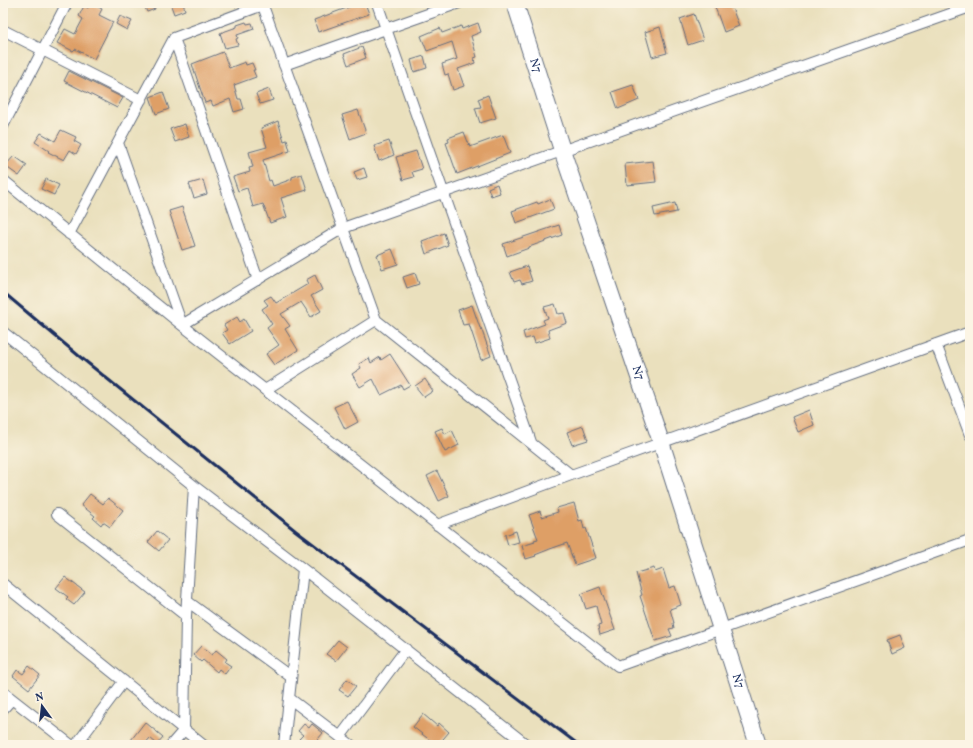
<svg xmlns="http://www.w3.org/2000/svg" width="973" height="748" font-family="Vollkorn,serif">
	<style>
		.building { fill: #de9f66 }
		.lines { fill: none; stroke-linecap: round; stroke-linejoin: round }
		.minor-casing { stroke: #636d7f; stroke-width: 12 }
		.primary-casing { stroke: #636d7f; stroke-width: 18 }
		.minor { stroke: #fff; stroke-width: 10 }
		.primary { stroke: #fff; stroke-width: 16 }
		.rail { stroke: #1b2f5e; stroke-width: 3 }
		.labels { text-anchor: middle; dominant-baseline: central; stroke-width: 4; stroke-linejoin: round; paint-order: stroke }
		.street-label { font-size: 12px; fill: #1b2f5e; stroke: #fcf5e5 }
	</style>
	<rect width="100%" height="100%" fill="#fcf5e5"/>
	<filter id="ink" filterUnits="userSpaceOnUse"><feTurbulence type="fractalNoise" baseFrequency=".025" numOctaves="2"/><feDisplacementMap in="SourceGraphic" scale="8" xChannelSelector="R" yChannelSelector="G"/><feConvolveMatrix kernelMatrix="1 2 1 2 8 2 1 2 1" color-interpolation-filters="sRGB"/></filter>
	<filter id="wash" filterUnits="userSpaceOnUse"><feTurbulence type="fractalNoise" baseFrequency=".012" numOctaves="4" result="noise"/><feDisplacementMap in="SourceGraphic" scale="16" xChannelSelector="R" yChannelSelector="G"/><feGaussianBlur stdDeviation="0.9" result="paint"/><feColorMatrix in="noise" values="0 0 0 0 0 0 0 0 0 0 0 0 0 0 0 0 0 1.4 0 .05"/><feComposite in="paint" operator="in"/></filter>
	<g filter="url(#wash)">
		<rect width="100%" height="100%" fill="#eae0bd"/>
		<g id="blocks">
			<!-- building -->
			<path class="building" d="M91 3 102 9 99 15 113 22 94 59 75 49 73 51 57 43 65 29 75 34 83 19 79 16 84 6 88 8Z
				M143 3H153L155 9 147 12Z
				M170 3H183L185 10 174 14Z
				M360 3H365L369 14 318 32 314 20Z
				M725 3H730L739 26 724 32 715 7Z
				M694 14 703 40 688 45 680 19Z
				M120 16 132 21 127 30 116 24Z
				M246 22 247 24 252 23 254 29 237 35 238 38 236 39 238 45 225 48 220 33 237 27V25Z
				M478 23 481 32 471 36 477 57 474 58 475 63 458 69 464 86 453 90 448 74 445 75 442 64 457 59 452 42 427 51 421 36 440 28 442 33 461 26 462 29Z
				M660 27 667 53 652 57 645 32Z
				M362 47 366 58 348 65 344 54Z
				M223 52 229 68 245 62 246 65 252 63 255 70H253L256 77 234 85 238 99H241L244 109 234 112 230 99 213 106 211 101 205 103 192 64Z
				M424 56 427 68 414 72 411 60Z
				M69 71 123 98 117 108 64 81Z
				M633 85 639 100 618 109 612 92Z
				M269 89 273 100 260 104 256 94Z
				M163 92 169 109 156 114 150 97Z
				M488 95 496 118 480 123 475 108 481 107 478 99Z
				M358 110 366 133 350 139 342 115Z
				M278 121 284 141 287 140 290 151 263 160 269 181 271 180 273 186 292 179V177L302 174 307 190 281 198 287 217 270 223 263 204 253 207 247 188 238 191 233 177 250 172 249 168 253 167 249 152 267 147 261 128Z
				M185 124 189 137 175 142 170 129Z
				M61 130 76 137 74 141 81 145 76 154 70 150 64 160 48 152 49 151 35 142 41 133 55 141Z
				M464 132 470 147 503 135 510 153 457 174 446 143 449 142 448 138Z
				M389 141 394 155 379 161 374 146Z
				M416 151 422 169 412 172 414 177 403 180 396 157Z
				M14 156 27 165 19 176 5 166Z
				M653 161 656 182 627 185 625 164Z
				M364 168 367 177 357 180 354 172Z
				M46 179 59 185 54 195 41 189Z
				M203 180 207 194 194 198 189 184Z
				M497 184 500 193 491 196 488 188Z
				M550 199 554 209 516 223 512 211 537 202 538 204Z
				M675 203 677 212 655 216 653 208Z
				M182 207 195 246 182 250 169 211Z
				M559 225 562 235 529 247V248L507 256 503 244Z
				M444 233 448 245 426 254 422 241Z
				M392 249 398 264 382 269 377 255Z
				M527 266 532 281 522 284 520 280 514 282 510 272Z
				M415 273 419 284 407 288 403 277Z
				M315 275 322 290 311 296 321 311 311 317 301 302 281 314 290 326 285 329 298 350 274 365 266 354 279 345 267 328 272 324 262 309 268 305 264 300 271 296 276 303 308 284 306 280Z
				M555 304 558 314 564 313 567 323 548 330 550 338 535 343 533 337 525 339 523 332 545 324 543 320 548 318 544 307Z
				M472 305 480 328H481L491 356 481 360 469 324 463 325 458 310Z
				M237 317 240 322 244 319 251 331 230 344 222 333 227 330 224 325Z
				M390 354 410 385 403 389 401 385 381 395 373 379 360 387 352 374 361 368 359 364 369 358 371 363 380 357 381 360Z
				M425 379 433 391 424 397 415 386Z
				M347 401 358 422 345 429 334 407Z
				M809 410 814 425 798 432 792 417Z
				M583 426 588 440 572 445 567 432Z
				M442 428 445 434 452 430 459 445 445 452 435 431Z
				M437 471 449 496 439 501 427 476Z
				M90 494 103 504 108 498 123 510 110 527 103 522 101 525 93 518 95 516 81 505Z
				M574 503 579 521 582 520 584 529 586 528 596 558 575 565 567 543 550 549 535 555 536 556 526 559 522 546 535 542 534 540 538 539 529 515 540 511 542 517 558 512 557 508Z
				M157 531 168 540 159 551 148 542Z
				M516 531 519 542 508 545 505 535Z
				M654 568 655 572 663 569 669 588 675 586 681 605 670 609 674 623H673L674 628 669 629 672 636 655 641 640 596 642 595 636 573Z
				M65 577 85 592 74 605 66 599 68 597 56 588Z
				M600 587 615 630 600 635 598 626 601 625 596 606 586 609 581 594Z
				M900 635 905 648 892 654 887 640Z
				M338 640 347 647 336 661 326 654Z
				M201 646 212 655 216 650 227 659 225 662 231 666 225 674 219 669 217 672 203 660 201 662 193 655Z
				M29 666 40 675 29 689 13 676 17 670 23 674Z
				M347 679 356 686 348 696 339 690Z
				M423 714 437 726 439 723 449 732 438 745H436L413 727Z
				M145 722 163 737 157 744 150 738 144 745H137L131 740Z
				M304 724 309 728 312 724 323 733 313 745H306L299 739 303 735 298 731Z"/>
		</g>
	</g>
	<g filter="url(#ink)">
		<use href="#blocks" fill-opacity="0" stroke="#636d7f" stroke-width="1"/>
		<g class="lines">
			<defs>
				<path id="minor" d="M262 3 376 320 571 475
					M377 3 531 442
					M3 30 141 100
					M174 38 258 280
					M284 65 459 3
					M3 126 67 3
					M118 143 182 325 343 228 970 7
					M3 180 182 325 618 666 970 540
					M69 234 174 38 263 5
					M3 332 194 486 303 569 527 745
					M936 344 970 435
					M265 390 376 320
					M57 514 186 616
					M437 525 571 475 970 332
					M3 584 203 745
					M187 601 291 677
					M3 692 71 745
					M289 698 351 745
					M3 709 12 699
					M340 737 406 649
					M76 745 124 681
					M171 745 184 730 186 616 194 486
					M284 745 303 569"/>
				<g id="primary">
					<path id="s1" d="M515 3 562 150 661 442 758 745"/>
				</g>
			</defs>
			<!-- minor casing -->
			<use href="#minor" class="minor-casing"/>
			<!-- primary casing -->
			<use href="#primary" class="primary-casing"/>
			<!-- minor -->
			<use href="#minor" class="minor"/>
			<!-- primary -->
			<use href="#primary" class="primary"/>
			<!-- rail -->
			<path class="rail" d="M3 292 79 356 296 531 579 745"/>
		</g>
	</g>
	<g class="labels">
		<!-- street labels -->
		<g class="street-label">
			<text stroke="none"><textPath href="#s1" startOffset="66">N7</textPath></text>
			<text stroke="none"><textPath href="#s1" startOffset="390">N7</textPath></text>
			<text stroke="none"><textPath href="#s1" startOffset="714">N7</textPath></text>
		</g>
	</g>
	<!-- margin -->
	<rect width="973" height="748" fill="none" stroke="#fcf5e5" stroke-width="16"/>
	<!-- north arrow -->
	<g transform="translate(42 706) rotate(345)" stroke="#fcf5e5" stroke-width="3" paint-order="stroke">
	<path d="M0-3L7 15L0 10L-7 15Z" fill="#1b2f5e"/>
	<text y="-6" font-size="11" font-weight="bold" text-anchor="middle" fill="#1b2f5e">N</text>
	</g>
</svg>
